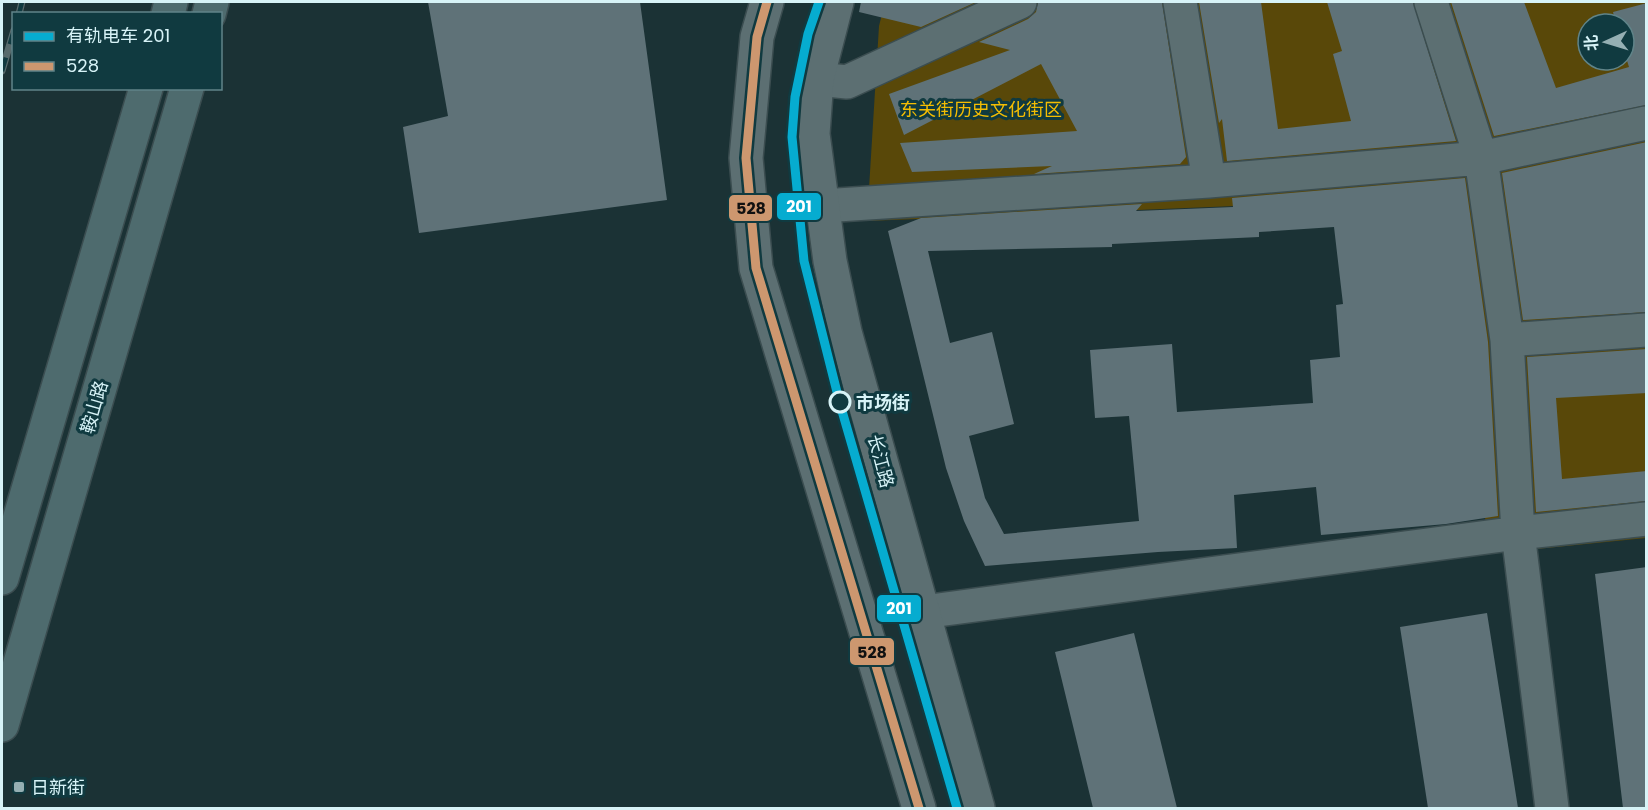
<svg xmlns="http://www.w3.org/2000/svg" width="1648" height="810" font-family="Poppins,'Noto Sans SC',sans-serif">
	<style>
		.green { fill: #594809; fill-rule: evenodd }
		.building { fill: #5f7278; fill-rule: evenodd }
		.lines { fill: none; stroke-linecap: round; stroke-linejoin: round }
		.street-casing { stroke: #3b4d50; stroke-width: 36 }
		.secondary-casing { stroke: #3b4d50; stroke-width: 36 }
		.primary-casing { stroke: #3b4d50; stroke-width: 36 }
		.street { stroke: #5c6f72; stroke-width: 33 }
		.secondary { stroke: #5c6f72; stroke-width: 33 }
		.primary { stroke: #4e6b6e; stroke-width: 33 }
		.rail-casing { stroke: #576a6c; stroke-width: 7 }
		.rail { stroke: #103a40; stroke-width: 4.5; stroke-dasharray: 14; stroke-linecap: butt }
		.bus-1-casing { stroke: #103a40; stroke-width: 14 }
		.bus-1 { stroke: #cd976f; stroke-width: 9 }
		.tram-1-casing { stroke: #103a40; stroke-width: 14 }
		.tram-1 { stroke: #06acd0; stroke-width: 9 }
		.stop-dot { fill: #103a40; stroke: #d7f3f7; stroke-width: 3 }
		.poi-dot { fill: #95afb3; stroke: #103a40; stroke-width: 2 }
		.labels { text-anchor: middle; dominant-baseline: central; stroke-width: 6; stroke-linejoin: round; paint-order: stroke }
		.park-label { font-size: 18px; fill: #f4bd03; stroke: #103a40 }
		.stop-label { font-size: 18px; font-weight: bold; fill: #d7f3f7; stroke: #103a40; text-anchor: start }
		.street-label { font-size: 18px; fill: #d7f3f7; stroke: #103a40 }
		.poi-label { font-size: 18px; fill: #d7f3f7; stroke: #103a40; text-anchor: start }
		.line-badge { stroke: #103a40; stroke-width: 2 }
		.badge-label { font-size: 16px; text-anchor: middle; font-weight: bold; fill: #fff }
		.pale-badge-label { font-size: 16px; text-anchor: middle; font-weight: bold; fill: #111 }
	</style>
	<rect width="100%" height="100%" fill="#1b3235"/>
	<!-- green -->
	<path class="green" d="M885 2H1646V538L1488 554 1459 197 867 221 879 26ZM1588 24H1624V60H1588Z"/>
	<!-- building -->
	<path class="building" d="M428 2H640L667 200 419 233 403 127 448 116Z
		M861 2H976L921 27 859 12Z
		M1038 2H1162L1186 157 1180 164 1034 174 1052 166 912 172 900 143 1077 131 1041 64 904 135 889 94 1010 50 979 42 1028 19 1036 12Z
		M1199 2H1261L1278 129 1351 121 1333 54 1342 51 1327 2H1413L1456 141 1227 161 1222 119 1219 123Z
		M1451 2H1524L1556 88 1629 67 1624 51V24H1616L1613 12 1647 3V105L1494 136Z
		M1647 142V312L1523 320 1502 173Z
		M1465 178 1488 342 1498 516 1446 524 1321 535 1316 487 1234 495 1237 548 1158 552 985 566 964 521 946 468 888 231 921 218 1142 204 1136 211 1233 207 1232 198ZM1334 227 1343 304 1336 305 1340 357 1310 360 1313 403 1177 412 1172 344 1090 350 1095 418 1129 416 1139 521 1004 534 985 498 969 436 1014 424 992 332 950 343 928 251 1112 247V244L1259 237V232Z
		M1647 349V393L1556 398 1562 479 1647 471V501L1536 512 1527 357Z
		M1647 567V808H1623L1595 574Z
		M1487 613 1518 808H1428L1400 627Z
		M1134 633 1177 808H1093L1055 652Z"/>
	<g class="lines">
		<defs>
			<path id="street" d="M1180 2 1209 181
				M1431 2 1481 158 1507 340 1518 533 1552 808
				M817 79 847 82 1020 2
				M822 206 1209 181 1481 158 1646 123
				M1507 340 1646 330
				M923 612 1518 533 1646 519"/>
			<path id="secondary" d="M767 2 757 37 746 158 756 268 919 808
				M837 2 817 79 813 134 830 261 845 332 978 808"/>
			<path id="primary" d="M168 14 171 2
				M209 14 212 2
				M2 578 146 88
				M2 725 187 88"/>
		</defs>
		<!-- street casing -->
		<use href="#street" class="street-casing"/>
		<!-- secondary casing -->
		<use href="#secondary" class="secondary-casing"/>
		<!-- primary casing -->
		<use href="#primary" class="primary-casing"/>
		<!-- street -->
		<use href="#street" class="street"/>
		<!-- secondary -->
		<use href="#secondary" class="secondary"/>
		<!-- primary -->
		<use href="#primary" class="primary"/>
		<defs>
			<path id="rail" d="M19 14 22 2
				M2 71 14 30"/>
		</defs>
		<!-- rail casing -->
		<use href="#rail" class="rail-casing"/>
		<!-- rail -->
		<use href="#rail" class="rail"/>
		<defs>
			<path id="bus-1" d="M767 2 757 37 746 158 756 268 919 808"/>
		</defs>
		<!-- bus-1 casing -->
		<use href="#bus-1" class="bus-1-casing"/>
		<!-- bus-1 -->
		<use href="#bus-1" class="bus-1"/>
		<defs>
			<path id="tram-1" d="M819 2 808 34 795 97 792 137 804 261 840 404 957 808"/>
		</defs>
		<!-- tram-1 casing -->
		<use href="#tram-1" class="tram-1-casing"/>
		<!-- tram-1 -->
		<use href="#tram-1" class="tram-1"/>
	</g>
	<!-- markers -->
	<circle class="stop-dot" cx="840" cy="402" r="10"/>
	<rect class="poi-dot" x="13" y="781" width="12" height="12" rx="3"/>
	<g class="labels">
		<!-- park labels -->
		<g class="park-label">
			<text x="981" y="109">东关街历史文化街区</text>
		</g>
		<!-- stop labels -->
		<g class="stop-label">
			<text x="856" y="402">市场街</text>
		</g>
		<!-- street labels -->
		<g class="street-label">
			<text transform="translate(94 407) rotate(-74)">鞍山路</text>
			<text transform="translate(881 461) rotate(75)">长江路</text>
		</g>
		<!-- poi labels -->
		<g class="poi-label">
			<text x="31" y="787">日新街</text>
		</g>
	</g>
	<g class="line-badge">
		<rect x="776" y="192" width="46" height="29" rx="6" fill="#06acd0"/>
		<rect x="728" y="194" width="45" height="28" rx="6" fill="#cd976f"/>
		<rect x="876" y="594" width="46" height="29" rx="6" fill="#06acd0"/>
		<rect x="849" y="637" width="46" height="29" rx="6" fill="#cd976f"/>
	</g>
	<g class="badge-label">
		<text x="799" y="212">201</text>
		<text x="899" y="614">201</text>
	</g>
	<g class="pale-badge-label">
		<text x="751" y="214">528</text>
		<text x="872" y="658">528</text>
	</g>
	<!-- border -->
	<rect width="1648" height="810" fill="none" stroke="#d7f3f7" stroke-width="6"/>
	<!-- legend -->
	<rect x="12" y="12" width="210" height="78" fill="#103a40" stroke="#608489" stroke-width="1.5"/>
	<rect x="24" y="32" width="30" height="9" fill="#06acd0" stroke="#608489" stroke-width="1.5"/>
	<text x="66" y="42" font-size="18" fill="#d7f3f7">有轨电车 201</text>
	<rect x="24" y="62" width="30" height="9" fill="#cd976f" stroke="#608489" stroke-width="1.5"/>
	<text x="66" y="72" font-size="18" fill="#d7f3f7">528</text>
	<!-- north arrow -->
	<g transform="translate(1606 42) rotate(266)"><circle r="28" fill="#103a40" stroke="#608489" stroke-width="1.5"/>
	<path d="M0-4.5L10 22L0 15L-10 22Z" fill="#95afb3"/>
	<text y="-9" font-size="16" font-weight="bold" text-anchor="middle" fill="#d7f3f7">北</text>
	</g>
</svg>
